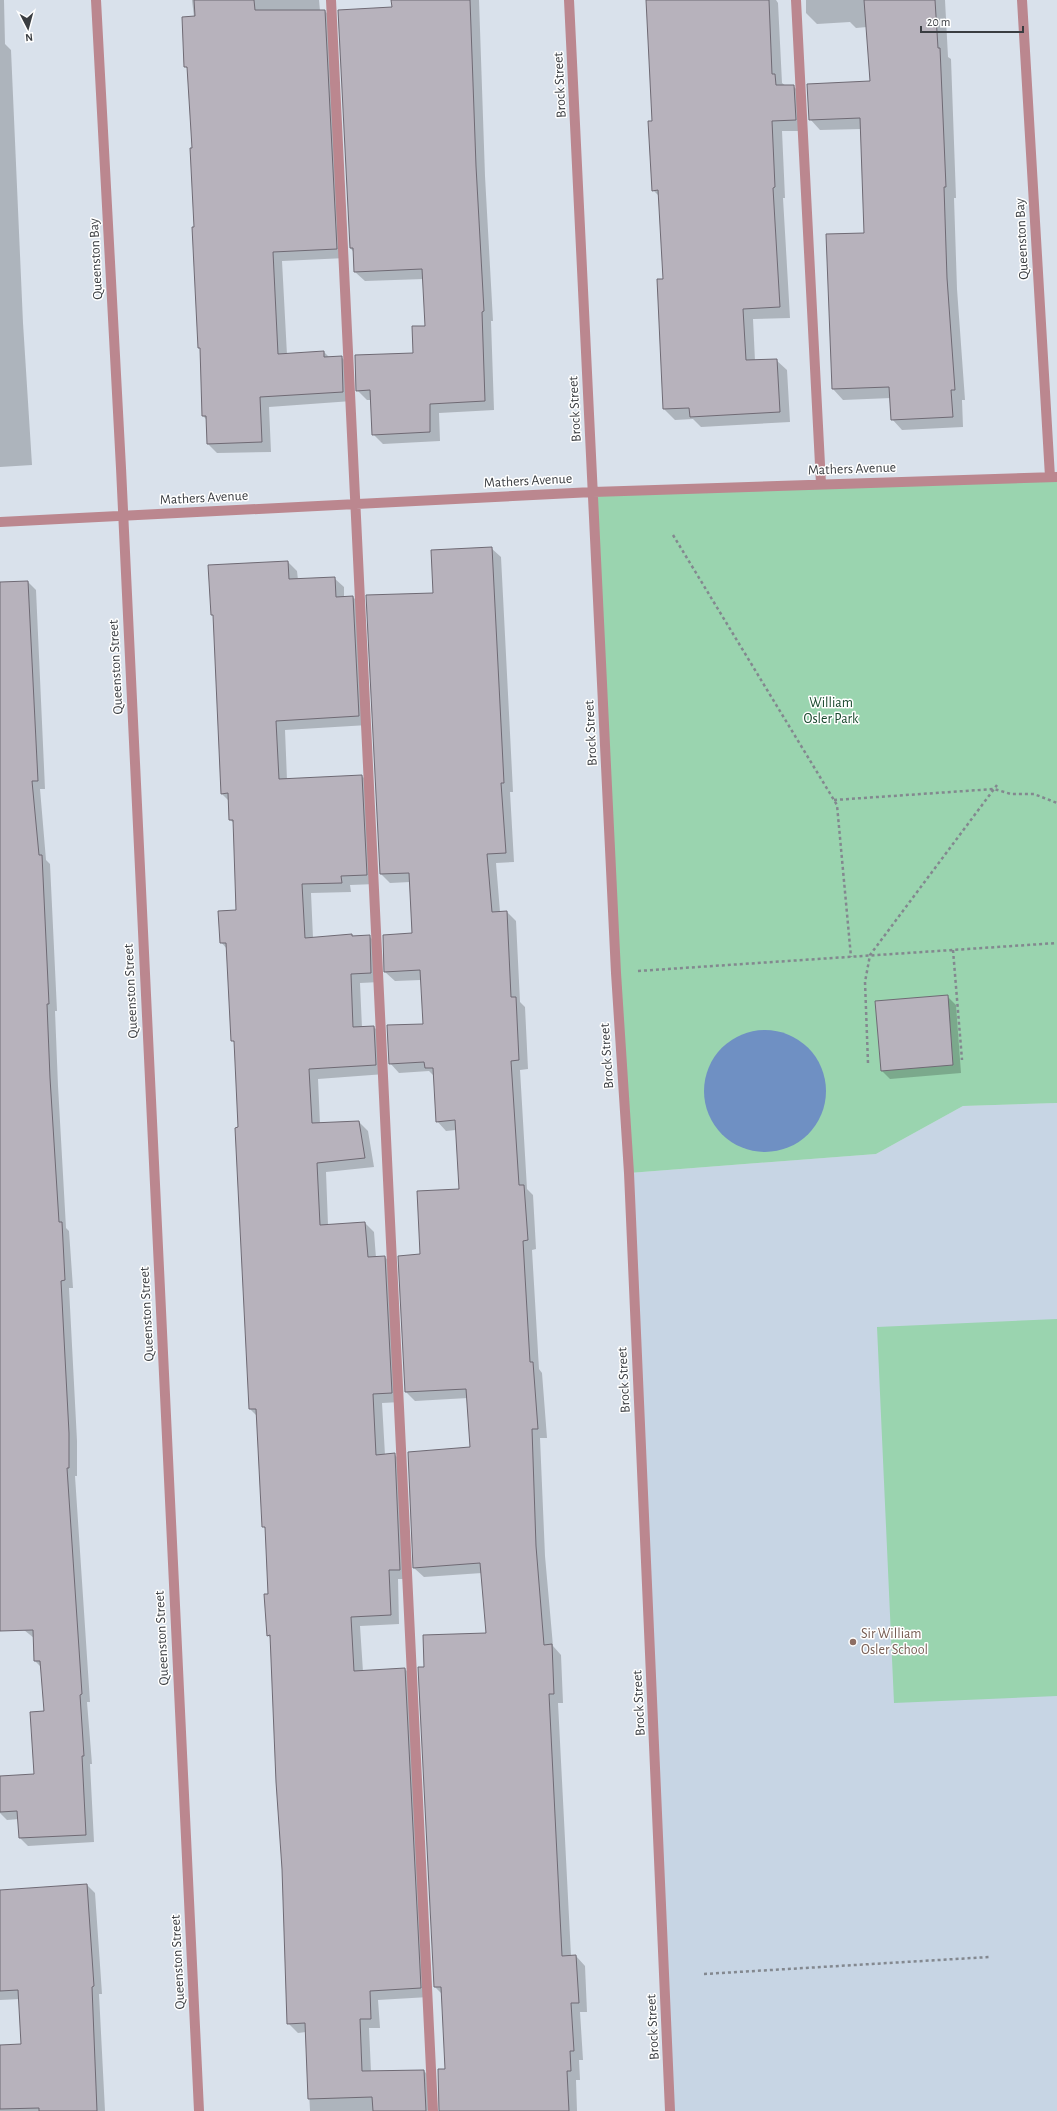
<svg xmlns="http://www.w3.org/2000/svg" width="1057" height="2111" font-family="'Alegreya Sans',sans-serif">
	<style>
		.built { fill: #c7d5e4 }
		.green { fill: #9ad4af }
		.water { fill: #6f90c3 }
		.shadow { fill: #0003 }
		.building { fill: #b7b2bc; stroke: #6f6a74 }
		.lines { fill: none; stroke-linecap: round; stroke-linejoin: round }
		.path { stroke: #83888f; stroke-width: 2.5; stroke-dasharray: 3 3; stroke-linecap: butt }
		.minor { stroke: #bb878f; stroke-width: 10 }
		.education-dot { fill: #8d6e63; stroke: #fff; stroke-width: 1.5 }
		.labels { text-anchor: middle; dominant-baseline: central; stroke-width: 3; stroke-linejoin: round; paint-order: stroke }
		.street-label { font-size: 14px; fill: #3a3d41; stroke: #fff }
		.park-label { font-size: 14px; fill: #19482d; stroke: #fff }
		.education-label { font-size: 14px; fill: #785e54; stroke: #fff; text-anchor: start }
	</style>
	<rect width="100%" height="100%" fill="#d9e1eb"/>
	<!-- built -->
	<path class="built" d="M1057 1103V2111H670L629 1173 876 1154 963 1106Z"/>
	<!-- green -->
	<path class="green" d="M1057 477V1103L963 1106 876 1154 629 1173 593 492Z
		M1057 1319V1696L894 1703 877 1327Z"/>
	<!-- water -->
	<path class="water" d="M704 1091a61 61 0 1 1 122 0a61 61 0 1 1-122 0Z"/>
	<!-- shadow -->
	<path class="shadow" d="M0 0H4L5 44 11 50 23 323 32 465 0 467Z
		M192 0H319L320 11H325L334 21 346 258 282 261 287 355 324 352 329 357H341L351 366 352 401 269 407 271 452 217 453 208 444 207 420 203 416 193 148 188 69 185 66 194 17Z
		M392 0H479L485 176 493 321H491L494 410 439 413 440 441 383 444 373 434 372 400H367L357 390 414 354 426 327 424 279 365 281 355 272 354 252 350 248 393 8Z
		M647 0H776L778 3 782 83 786 86H793L804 96 806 131H782L785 198H783L790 318 753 319 755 361 776 360 787 370 790 422 701 427 693 419 675 420 664 409V280L659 196 653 190V122Z
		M806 0H945L948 57 951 59 956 198H954L957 289 965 400H962L963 427 902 430 892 419 891 398 843 400 833 389 865 234 861 129 820 130 810 119 871 82 867 27 856 28 850 22 817 24 806 13Z
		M491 548 501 557 513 792H510L514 862 496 863 500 912H507L516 921 520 1002 525 1007 528 1069 520 1070 527 1189 533 1195 536 1249 532 1250 539 1369 542 1373 547 1438H540L545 1556 553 1646 561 1655 563 1703H558L571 1956H576L585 1966 587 2012H580L583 2060H579L580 2080H576L577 2111H440L446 2070 442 1994 435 1987 419 1668H426L487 1634 482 1573 424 1577 414 1568 409 1453 471 1448 468 1398 415 1401 406 1392 421 1255 460 1190 456 1130 446 1131 437 1121 434 1076 429 1071 399 1073 390 1063 424 1025 421 980 395 981 385 972 413 934 410 882 390 883 381 874 434 594Z
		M288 562 297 571 298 580 334 578 344 587V597H353L362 606 368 725 285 730 287 780 362 776 371 785 376 884 350 885 351 892 311 893 313 938 352 935 354 937 369 936 379 946 380 982 360 983 362 1028 374 1027 383 1036 385 1074 318 1079 320 1124 359 1122 368 1131 374 1167 326 1172 328 1225 365 1223 374 1232 376 1258 385 1257 394 1267 401 1402 382 1403 385 1455 394 1454 404 1464 409 1579H398L399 1624 360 1626 363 1672 405 1669 414 1678 429 1997 378 2000 380 2028H369L371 2072 424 2071 433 2080 435 2111H310L306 2032 298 2033 288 2023 283 1869 271 1639 268 1635 269 1595 266 1530 263 1526 257 1416 250 1409 235 1043 232 1040 227 949 221 942 237 911 234 823 230 820 229 801 222 794 214 617 212 614Z
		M28 582 36 590 45 789H40L46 860 50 864 57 1011H55L58 1086 66 1228 69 1231 73 1288H69L77 1441V1476H75L90 1702H87L92 1764H90L94 1842 28 1846 20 1838 19 1819 7 1820 0 1813V1777L35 1775 45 1712 42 1668 35 1661 34 1638 24 1630 0 1566V583Z
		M947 996 956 1005 961 1073 890 1079 882 1071Z
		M87 1885 95 1893 102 1994H99L105 2111H0V2046L22 2045 20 1999 0 2000V1891Z"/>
	<!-- building -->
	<path class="building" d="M194 0H254L255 10H325L337 249 273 252 278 354 324 351V357L342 356 343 392 260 397 262 442 207 444 206 416H202L200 348H198L192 227H194L190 148H192L187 67H184L182 17 195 16Z
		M391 0H470L476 166 484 311 482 312 485 401 430 404V432L372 435 370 390 356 391 355 355 413 353 412 326H425L422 269 354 272 353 248H350L338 10 392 7Z
		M646 0H769L772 74H775L776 85H794L796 120 772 121 775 187 773 188 780 307 743 309 746 360 777 359 780 412 690 417 689 408 663 409 657 279H663L658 190 652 191 648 121H652Z
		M864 0H935L938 48H940L946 187H944L947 278 955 390H951L953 417 891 420 889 387 832 389 826 234 864 233 860 118 809 120 807 84 870 81Z
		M492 547 504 783H501L506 853 487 854 492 912 507 911 511 997H516L519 1060 511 1061 519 1185H524L528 1240 523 1241 530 1362H533L538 1429H532L536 1546 544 1645 552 1644 554 1694H549L562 1956 576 1955 579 2003H571L574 2051H570L571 2071H567L569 2111H439L438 2069H445L441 1987H434L418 1667H424L423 1635 486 1633 480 1563 413 1568 408 1452 470 1447 466 1389 405 1392 398 1256 420 1254 417 1191 459 1189 455 1120 436 1122 433 1068H425L424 1062 389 1064 387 1025 423 1024 420 970 384 972 383 935 412 933 409 873 380 874 366 595 433 593 431 550Z
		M288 561 289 579 335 577 336 597 353 596 359 716 276 721 279 779 362 775 367 875 341 876 342 883 302 884 305 938 352 934V936L370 935 371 973 351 974 353 1027 374 1026 376 1065 309 1069 312 1123 359 1121 365 1158 317 1163 320 1225 365 1222 368 1257 385 1256 392 1393 373 1394 376 1455 395 1453 400 1570H389L391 1615 351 1617 354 1671 405 1668 421 1988 370 1991 371 2019H360L362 2071 424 2070 426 2111H373L372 2097 308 2099 305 2023 287 2024 282 1869 276 1782 270 1635 267 1636 264 1594H268L265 1527H262L256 1409H249L235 1128 238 1127 234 1041H231L226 943H220L218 911 236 910 233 820H229L228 793 221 794 213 615H211L208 565Z
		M28 581 38 781H32L39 855H42L49 1004H47L50 1078 59 1222H62L65 1280 61 1281 69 1433V1468H67L82 1694 80 1695 84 1756H82L86 1835 19 1838 17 1811 0 1812V1776L34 1774 30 1712 44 1711 40 1661H34L33 1630 0 1631V582Z
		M948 995 953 1065 881 1071 875 1001Z
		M87 1884 94 1986 92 1987 97 2111H39V2108L0 2109V2045L21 2044 18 1990 0 1991V1890Z"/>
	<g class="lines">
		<!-- path -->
		<path class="path" d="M673 535 837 805 851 957
			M834 800 994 789 1011 794H1034L1057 803
			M953 950 962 1060
			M638 971 1057 943
			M868 1063 865 982 870 955 997 785
			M704 1974 989 1957"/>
		<!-- minor -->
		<path class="minor" d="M96 0 121 468 199 2111
			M331 0 433 2111
			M569 0 616 973 629 1173 670 2111
			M796 0 821 484
			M1022 0 1050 477
			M0 522 593 492 1057 477"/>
	</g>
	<!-- markers -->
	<circle class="education-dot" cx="853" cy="1642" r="4"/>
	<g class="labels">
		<!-- street labels -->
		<g class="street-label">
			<text transform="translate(560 85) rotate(-93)">Brock Street</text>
			<text transform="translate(1022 239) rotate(-93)">Queenston Bay</text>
			<text transform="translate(96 259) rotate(-93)">Queenston Bay</text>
			<text transform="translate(575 409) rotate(-93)">Brock Street</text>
			<text transform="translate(852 469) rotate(-2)">Mathers Avenue</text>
			<text transform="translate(528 481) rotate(-3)">Mathers Avenue</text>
			<text transform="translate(204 498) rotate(-3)">Mathers Avenue</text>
			<text transform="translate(116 667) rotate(-93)">Queenston Street</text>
			<text transform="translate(591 733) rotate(-93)">Brock Street</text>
			<text transform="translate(131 991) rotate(-93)">Queenston Street</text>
			<text transform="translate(607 1056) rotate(-94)">Brock Street</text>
			<text transform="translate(147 1314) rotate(-93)">Queenston Street</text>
			<text transform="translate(624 1380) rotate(-93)">Brock Street</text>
			<text transform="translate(162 1638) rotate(-93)">Queenston Street</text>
			<text transform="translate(639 1703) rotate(-93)">Brock Street</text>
			<text transform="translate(178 1962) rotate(-93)">Queenston Street</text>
			<text transform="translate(653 2027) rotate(-93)">Brock Street</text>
		</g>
		<!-- park labels -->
		<g class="park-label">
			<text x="831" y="703">William<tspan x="831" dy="16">Osler Park</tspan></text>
		</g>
		<!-- education labels -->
		<g class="education-label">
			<text x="861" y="1634">Sir William<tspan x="861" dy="16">Osler School</tspan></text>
		</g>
	</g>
	<!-- north arrow -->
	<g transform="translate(28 28) rotate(174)" stroke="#ffffff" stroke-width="3" paint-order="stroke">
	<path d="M0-3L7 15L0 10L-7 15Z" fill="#3a3d41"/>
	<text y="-6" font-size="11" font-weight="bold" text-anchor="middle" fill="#3a3d41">N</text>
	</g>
	<!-- scale -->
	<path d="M921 26v6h102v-6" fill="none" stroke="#3a3d41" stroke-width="2"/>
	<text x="927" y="26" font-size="12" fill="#3a3d41" stroke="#ffffff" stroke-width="3" paint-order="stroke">20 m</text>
</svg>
